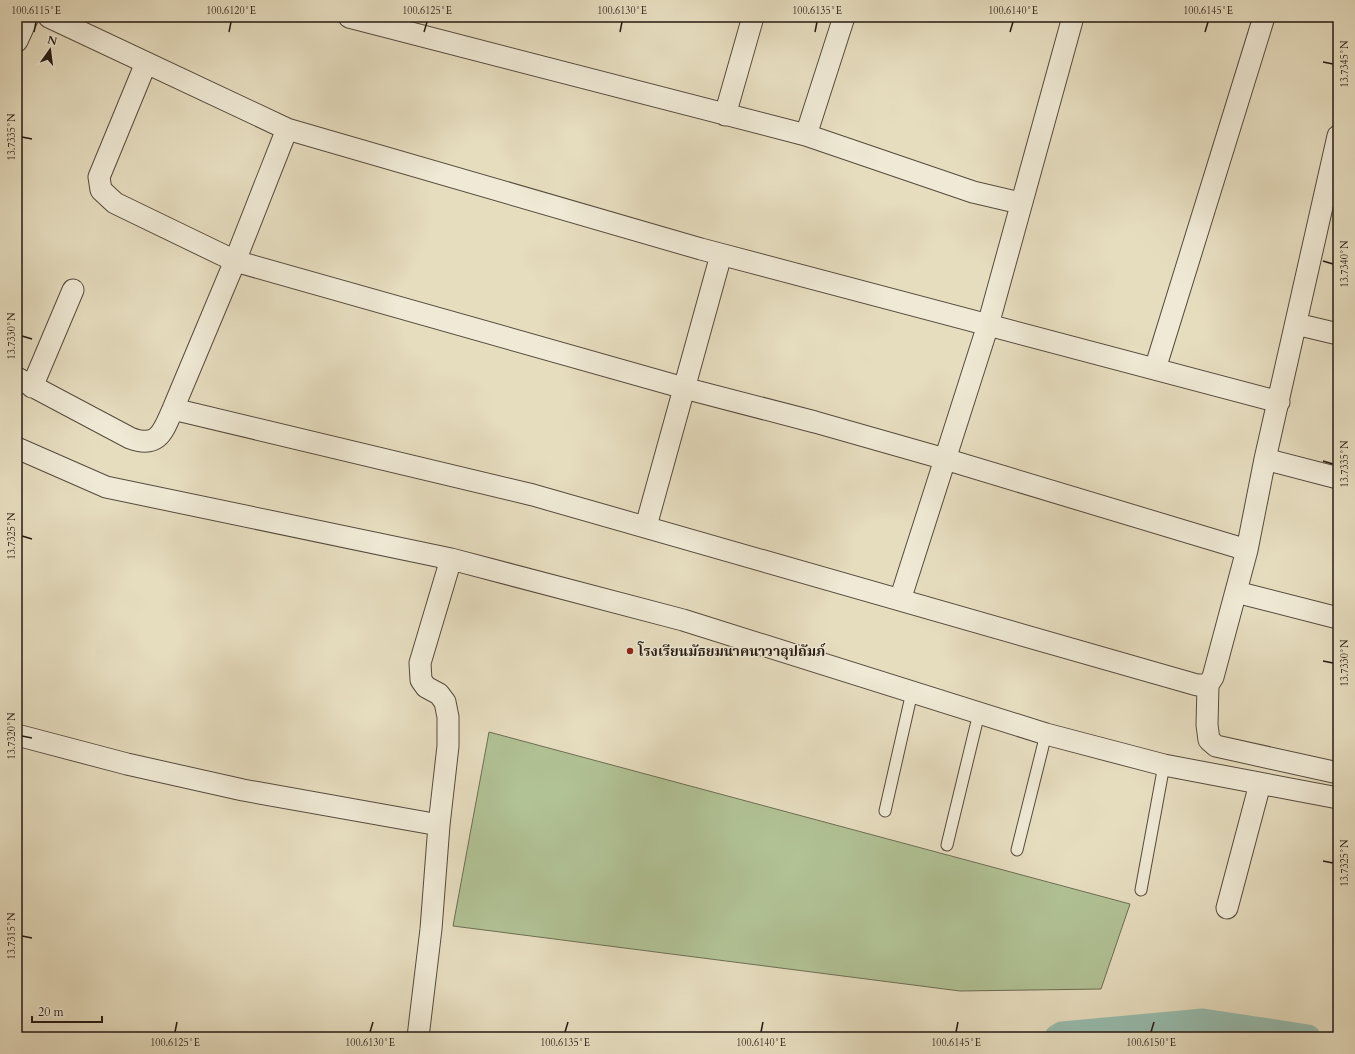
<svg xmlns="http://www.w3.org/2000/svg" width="1355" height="1054" font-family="Cardo,'Noto Serif Thai',serif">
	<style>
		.green { fill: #b1c295; stroke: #6c6e54 }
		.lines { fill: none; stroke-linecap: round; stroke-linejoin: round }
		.canal { stroke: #97bcae; stroke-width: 25 }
		.service-casing { stroke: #564b3d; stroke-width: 13 }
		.minor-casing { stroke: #564b3d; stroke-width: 23 }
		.service { stroke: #efe9d5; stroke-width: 11 }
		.minor { stroke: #efe9d5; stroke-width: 21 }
		.ticks { fill: none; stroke: #261a12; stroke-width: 1.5 }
		.poi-dot { fill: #8f2418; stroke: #efe9d5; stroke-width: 1.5 }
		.labels { text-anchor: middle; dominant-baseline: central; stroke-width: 3; stroke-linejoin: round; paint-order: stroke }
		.poi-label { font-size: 14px; font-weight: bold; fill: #261a12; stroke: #efe9d5; text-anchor: start }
		.neatline { fill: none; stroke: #261a12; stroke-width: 1.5 }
		.ticks-label { font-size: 10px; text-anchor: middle; fill: #261a12 }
	</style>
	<rect width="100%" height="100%" fill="#e6ddbf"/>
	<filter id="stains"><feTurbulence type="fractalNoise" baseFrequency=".005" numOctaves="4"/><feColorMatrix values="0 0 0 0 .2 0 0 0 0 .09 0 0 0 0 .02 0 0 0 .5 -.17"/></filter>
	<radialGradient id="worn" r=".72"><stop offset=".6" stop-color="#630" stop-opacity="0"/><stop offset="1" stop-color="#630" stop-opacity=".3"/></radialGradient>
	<!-- green -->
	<path class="green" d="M489 732 1130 904 1101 989 960 991 453 926Z"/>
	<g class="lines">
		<!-- canal -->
		<path class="canal" d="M1057 1037 1062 1034 1203 1021 1308 1037"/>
		<defs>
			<path id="service" d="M885 811 912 692
				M947 845 979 713
				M1017 850 1046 734
				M1141 890 1164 765"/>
			<path id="minor" d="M49 17 287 129 701 249 1279 402
				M349 17 806 135 973 192 1020 203
				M17 41 28 17
				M146 63 99 177 101 190 115 203 235 261 684 388 815 422 945 459 1247 550
				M725 115 753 17
				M806 135 844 17
				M1338 136 1265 459 1247 550 1213 677 1208 685 1207 725 1209 740 1216 746 1338 773
				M1296 324 1338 334
				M1155 369 1264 17
				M17 378 130 438C159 449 163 431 173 409L235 261 287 129
				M32 387 73 290
				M173 409 533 495 1197 685H1208
				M17 448 106 487 451 559 683 620 1046 734 1164 765 1338 798
				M1265 459 1338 478
				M646 526 721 255
				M1236 592 1338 618
				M900 600 988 325 1073 17
				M17 735 127 764 243 790 439 825
				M1227 908 1260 784
				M418 1037 431 929 439 825 448 746V717L445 702 439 694 426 687 421 680 420 663 451 559"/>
		</defs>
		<!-- service casing -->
		<use href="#service" class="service-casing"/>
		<!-- minor casing -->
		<use href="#minor" class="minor-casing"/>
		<!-- service -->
		<use href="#service" class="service"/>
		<!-- minor -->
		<use href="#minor" class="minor"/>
	</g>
	<!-- ticks -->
	<path class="ticks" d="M34 32 36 22M229 32 231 22M424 32 427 22M620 32 622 22M815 32 817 22M1010 32 1013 22M1205 32 1208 22M1323 62 1333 64M22 137 32 139M1323 261 1333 264M22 336 32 339M1323 461 1333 464M22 536 32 539M1323 661 1333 663M22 736 32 738M1323 861 1333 863M22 936 32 938M175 1032 177 1022M370 1032 373 1022M565 1032 568 1022M761 1032 763 1022M956 1032 958 1022M1151 1032 1154 1022"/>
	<!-- markers -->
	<circle class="poi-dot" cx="630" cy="651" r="4"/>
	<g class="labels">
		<!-- poi labels -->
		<g class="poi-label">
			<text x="638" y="651">โรงเรียนมัธยมนาคนาวาอุปถัมภ์</text>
		</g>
	</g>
	<!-- margin -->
	<rect width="1355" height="1054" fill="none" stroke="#e6ddbf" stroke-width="44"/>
	<!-- north arrow -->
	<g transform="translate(50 50) rotate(14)" stroke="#efe9d5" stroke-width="3" paint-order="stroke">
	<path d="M0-3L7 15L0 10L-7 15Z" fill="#261a12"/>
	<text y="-6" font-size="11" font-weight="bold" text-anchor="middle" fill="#261a12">N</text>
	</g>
	<!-- scale -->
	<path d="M32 1016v6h70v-6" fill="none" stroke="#261a12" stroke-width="2"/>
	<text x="38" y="1016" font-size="12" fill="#261a12" stroke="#efe9d5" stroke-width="3" paint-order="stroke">20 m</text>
	<rect x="22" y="22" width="1311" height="1010" class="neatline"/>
	<g class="ticks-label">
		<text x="36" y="14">100.6115°E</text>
		<text x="231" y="14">100.6120°E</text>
		<text x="427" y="14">100.6125°E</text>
		<text x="622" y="14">100.6130°E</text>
		<text x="817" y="14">100.6135°E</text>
		<text x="1013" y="14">100.6140°E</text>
		<text x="1208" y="14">100.6145°E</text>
		<text transform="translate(1344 64) rotate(-90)" y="4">13.7345°N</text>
		<text transform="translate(11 137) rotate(-90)" y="4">13.7335°N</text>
		<text transform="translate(1344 264) rotate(-90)" y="4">13.7340°N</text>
		<text transform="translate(11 336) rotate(-90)" y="4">13.7330°N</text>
		<text transform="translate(1344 464) rotate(-90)" y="4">13.7335°N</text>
		<text transform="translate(11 536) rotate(-90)" y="4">13.7325°N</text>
		<text transform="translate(1344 663) rotate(-90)" y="4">13.7330°N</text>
		<text transform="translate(11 736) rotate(-90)" y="4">13.7320°N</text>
		<text transform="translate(1344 863) rotate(-90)" y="4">13.7325°N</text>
		<text transform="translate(11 936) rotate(-90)" y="4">13.7315°N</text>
		<text x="175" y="1046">100.6125°E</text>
		<text x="370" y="1046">100.6130°E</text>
		<text x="565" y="1046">100.6135°E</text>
		<text x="761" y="1046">100.6140°E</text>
		<text x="956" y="1046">100.6145°E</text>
		<text x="1151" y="1046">100.6150°E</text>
	</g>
	<rect width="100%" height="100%" filter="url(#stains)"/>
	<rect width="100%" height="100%" fill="url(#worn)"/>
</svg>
